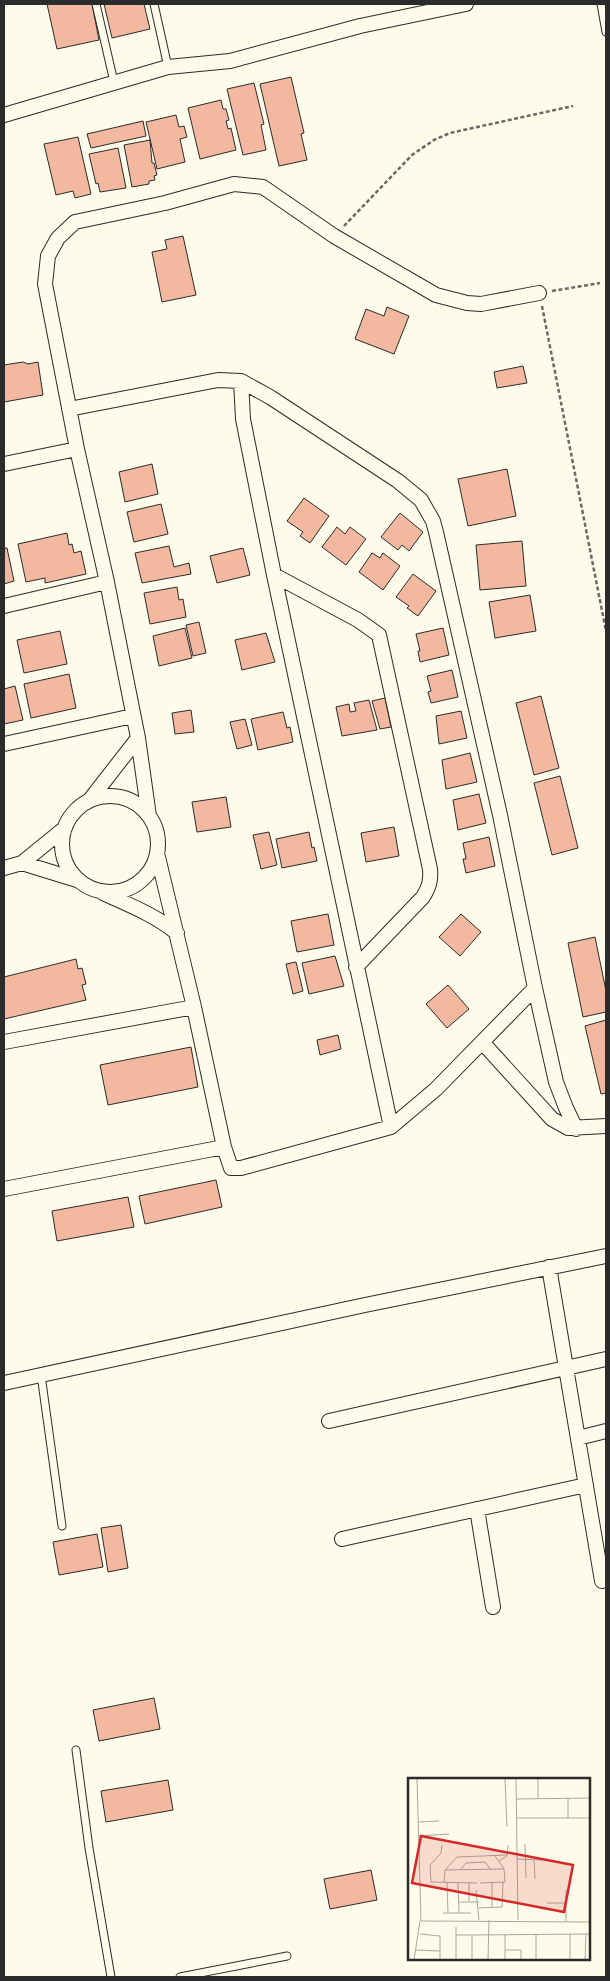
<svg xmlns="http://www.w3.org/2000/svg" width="610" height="1981" font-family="'Sofia Sans Condensed',sans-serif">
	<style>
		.building { fill: #f2b8a0; stroke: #2b2b2b }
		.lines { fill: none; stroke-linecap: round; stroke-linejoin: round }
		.lane-casing { stroke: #2b2b2b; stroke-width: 9 }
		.street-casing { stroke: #2b2b2b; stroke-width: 16 }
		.path { stroke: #6a6964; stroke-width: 2.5; stroke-dasharray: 4 2.5; stroke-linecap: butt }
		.lane { stroke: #fdfbea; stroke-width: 7 }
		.street { stroke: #fdfbea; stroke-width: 14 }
		.inset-road { fill: none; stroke: #a9a89e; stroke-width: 1 }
		.view { fill: #d62828; fill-opacity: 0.15; stroke: #d62828; stroke-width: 2.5 }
		.inset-edge { fill: none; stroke: #2b2b2b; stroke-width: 2.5 }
	</style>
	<rect width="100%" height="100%" fill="#fdfbea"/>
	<!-- building -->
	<path class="building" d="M47 4H92L99 40 57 49Z
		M104 4H144L150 29 112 38Z
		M291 77 304 133 301 134 307 160 279 166 260 84Z
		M254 83 264 124 261 125 266 150 243 155 227 89Z
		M221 100 223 109H226L229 120 226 121 228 129 231 128 236 150 200 159 188 108Z
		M176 115 179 127 184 126 187 137 180 139 185 162 157 169 146 122Z
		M143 121 146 136 91 148 87 134Z
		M78 137 91 194 75 198 73 191 56 195 44 144Z
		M150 140 152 163H154L157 175 154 176 155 180 149 181V184L132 187 124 145Z
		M118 148 126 188 100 192 98 183 96 184 89 154Z
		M183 236 196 295 162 302 152 252 167 249 165 240Z
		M387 307 409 316 394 354 355 339 366 309 384 316Z
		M23 362 28 364 38 362 43 395 4 402V365Z
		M523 366 527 383 497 388 494 372Z
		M152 464 158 494 125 502 119 472Z
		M507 469 516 516 468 526 458 479Z
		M304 498 329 516 310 543 300 536 303 532 287 521Z
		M161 504 168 534 134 542 127 512Z
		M400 513 423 532 409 551 402 545 398 550 381 537Z
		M337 527 345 534 350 527 366 539 346 565 322 547Z
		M67 533 69 545 72 544 74 553 81 551 86 574 45 583V578L26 582 18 544Z
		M522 541 526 586 480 590 476 545Z
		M169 546 174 567 189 563 191 574 142 583 135 553Z
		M4 548H7L14 581 4 584Z
		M243 548 250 575 217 583 210 556Z
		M372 553 380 558 383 553 400 566 383 590 359 572Z
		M413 574 436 591 418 616 407 608 409 606 396 597Z
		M177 587 179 600 183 599 186 617 150 624 144 593Z
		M530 595 536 631 495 638 489 602Z
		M199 622 206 653 193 656 186 625Z
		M185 628 192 658 159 666 153 636Z
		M443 628 449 655 420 662 418 651H420L416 634Z
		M60 631 67 664 24 673 17 640Z
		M266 633 275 662 242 670 235 640Z
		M452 670 458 697 431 703 428 692 431 691 427 676Z
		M69 674 76 708 31 718 24 684Z
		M15 686 23 720 4 724V689Z
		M541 696 559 768 534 775 516 703Z
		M385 698 391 727 380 729 372 701Z
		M369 700 377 730 342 736 336 707 349 704 350 712 356 711 354 703Z
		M191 710 194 732 175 734 172 713Z
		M461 711 467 738 439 744 436 716Z
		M283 712 287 728 290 727 293 742 258 750 251 719Z
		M245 719 252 745 237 749 230 722Z
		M470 753 477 782 446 789 442 760Z
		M560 776 578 848 552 855 534 783Z
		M479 794 486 823 458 830 453 800Z
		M226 797 231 827 197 832 192 802Z
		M394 827 399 856 366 862 361 833Z
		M269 832 277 865 261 869 253 835Z
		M309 832 312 848 314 847 317 861 282 868 276 839Z
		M489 837 495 866 466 873 463 859H466L463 843Z
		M328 914 334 945 297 952 291 921Z
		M461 914 481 932 460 956 439 937Z
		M595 937 606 991V1012L583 1017 568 943Z
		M335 956 344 986 309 994 302 963Z
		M76 959 78 969 82 968 86 984 82 985 86 1000 4 1019V977Z
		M296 962 303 991 293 994 286 964Z
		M448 985 469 1009 447 1028 426 1004Z
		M606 1020V1093L601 1094 585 1026Z
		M338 1035 341 1049 320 1055 317 1040Z
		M191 1047 198 1087 108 1105 100 1065Z
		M216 1180 222 1207 145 1224 139 1196Z
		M128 1197 134 1227 57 1241 52 1211Z
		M121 1525 128 1568 108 1572 101 1528Z
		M97 1534 103 1567 59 1575 53 1542Z
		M154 1698 160 1729 99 1741 93 1710Z
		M168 1780 173 1810 106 1822 101 1791Z
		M371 1870 377 1900 330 1909 324 1879Z"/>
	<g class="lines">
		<defs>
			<path id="lane" d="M96 4 114 82
				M154 4 168 67
				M601 4 606 32
				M41 1375 62 1526
				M76 1750 89 1848 111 1977
				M180 1977 287 1956"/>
			<path id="street" d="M4 115 168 67 230 61 360 26 466 4
				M241 381 243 419 274 575 391 1127
				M69 409 218 380 241 381 270 397 398 481 421 500 433 521 436 532 500 815 535 988 556 1082 566 1108 576 1129
				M4 464 77 449
				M274 575 358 620 379 635 430 869C431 881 429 887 423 897L356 967
				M4 606 107 582
				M4 744 133 716
				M62 844a48 48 0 1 1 96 0a48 48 0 1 1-96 0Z
				M89 801 138 738
				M149 816 138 738 107 582 77 449 45 284 48 256 58 238 75 222 165 203 234 184 263 187 334 236 436 295 467 303 481 304 539 293
				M157 853 194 1007 224 1147 231 1168H241L391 1127 436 1089 535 988
				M22 863 77 880
				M4 868 22 863 65 828
				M103 893C129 905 155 915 177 933
				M4 1042 194 1007
				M483 1043 552 1119 568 1128 606 1126
				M4 1189 224 1147
				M549 1267 602 1581
				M4 1383 365 1305 606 1256
				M329 1421 606 1359
				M578 1438 606 1431
				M477 1509 493 1607
				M342 1539 586 1485"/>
		</defs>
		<!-- lane casing -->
		<use href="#lane" class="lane-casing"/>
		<!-- street casing -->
		<use href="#street" class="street-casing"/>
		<!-- path -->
		<path class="path" d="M344 226 412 155 434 140 450 133 573 106
			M552 291 600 283
			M542 306 606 631"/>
		<!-- lane -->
		<use href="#lane" class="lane"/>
		<!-- street -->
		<use href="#street" class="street"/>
	</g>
	<!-- overview -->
	<g transform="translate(408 1778)">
		<rect width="182" height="182" fill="#fdfbea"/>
		<path class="inset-road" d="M9 1 13 143 183 144M97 1 99 49M108 1 110 142M130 1V21M160 20V40M109 21 183 20M109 40H183M10 44 31 43M10 58 41 56M117 66 118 100M34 67 33 75 22 87 23 104 69 105M109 81 134 82M126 82 127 101M91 83 99 78 100 67M37 92 96 91M52 92 58 85 77 84 83 92M36 105 37 92 49 79 99 77M39 105 40 135M50 105 51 135M61 105V123M72 105 97 104 96 91 87 78M68 112 71 142M158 112V143M51 124H71M139 125H158M71 130 94 129 95 104M84 130V105M35 135H63M12 156 32 158V173M48 157H64V182M64 157 183 156M128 157V182M8 172 32 173V182M97 172H113V182M6 182 12 143M48 182V149M80 182 81 142M97 182V157M162 182V156M177 182 178 156"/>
		<path class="view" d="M13 58 165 87 156 134 4 105Z"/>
		<rect width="182" height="182" class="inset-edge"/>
	</g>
	<!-- border -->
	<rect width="610" height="1981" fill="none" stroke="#2b2b2b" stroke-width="10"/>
</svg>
